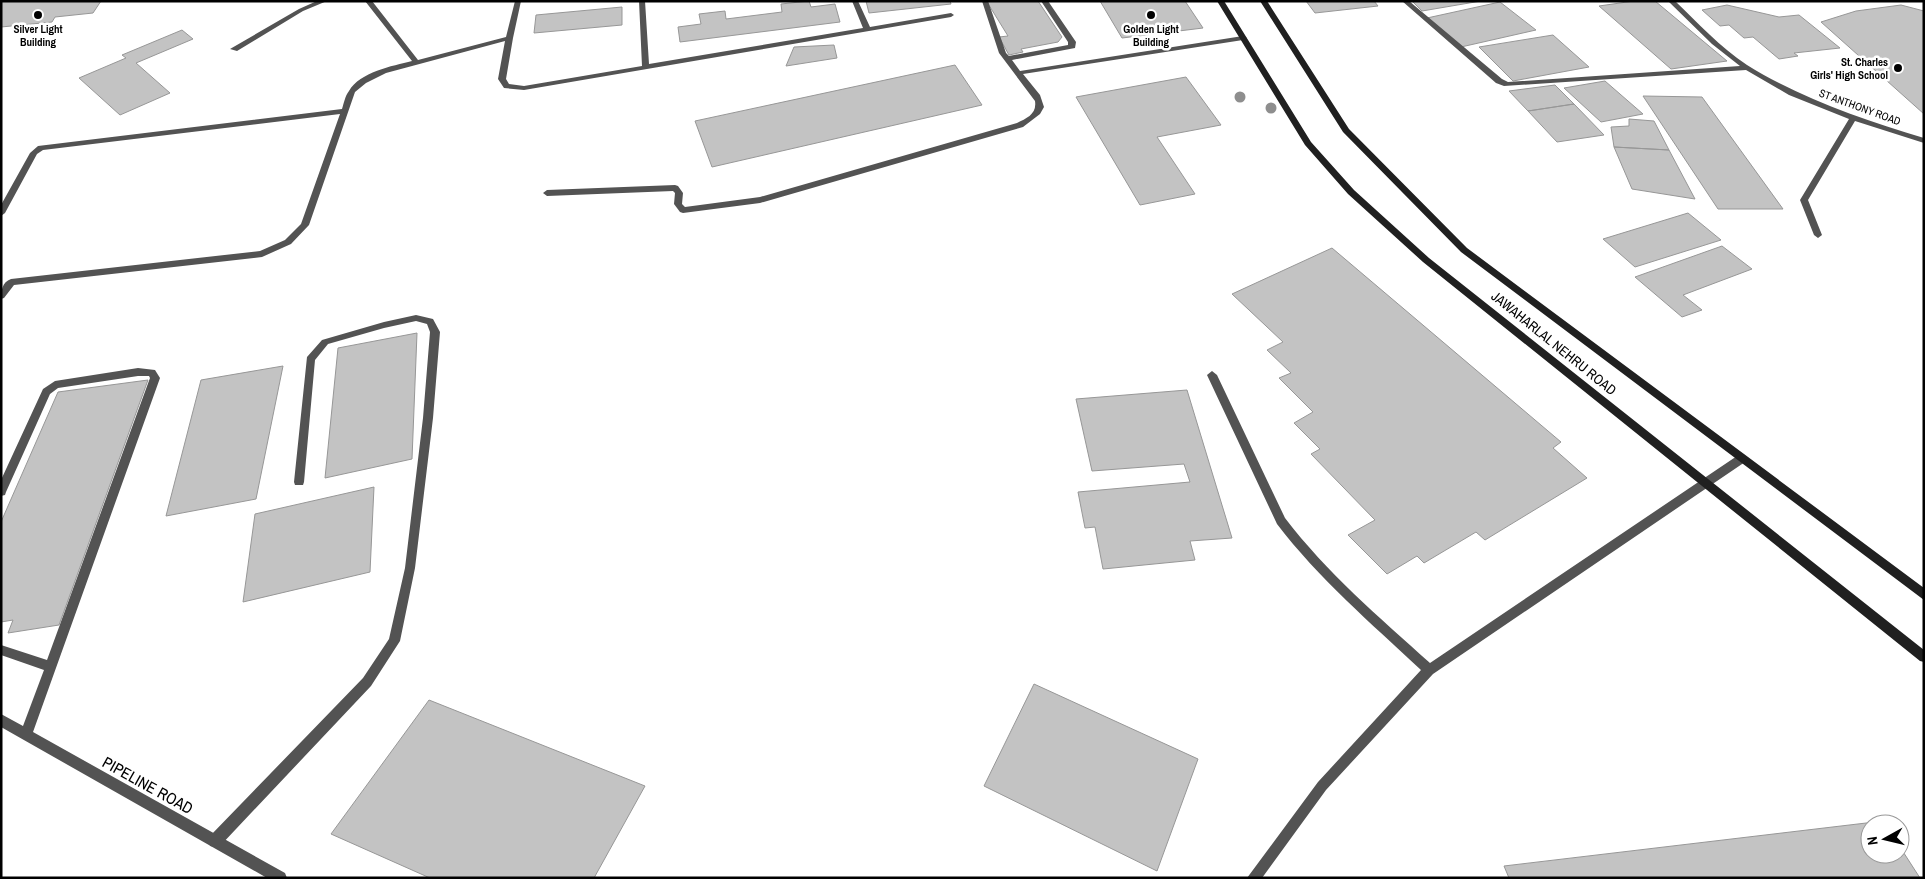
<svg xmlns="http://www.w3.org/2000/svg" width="1925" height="879" font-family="'Archivo Narrow',sans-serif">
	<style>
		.building { fill: #c3c3c3; stroke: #979797 }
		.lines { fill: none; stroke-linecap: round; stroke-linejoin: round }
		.lane { fill: #535353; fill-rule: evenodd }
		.street { fill: #535353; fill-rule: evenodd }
		.secondary { fill: #202020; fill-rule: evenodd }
		.tree { fill: #8e8e8e }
		.poi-dot { fill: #000; stroke: #fff; stroke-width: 2 }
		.labels { text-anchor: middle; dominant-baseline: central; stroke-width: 5; stroke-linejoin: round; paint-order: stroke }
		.far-poi-label { font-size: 11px; font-weight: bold; fill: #000; stroke: #fff }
		.far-street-label { font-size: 11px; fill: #000; stroke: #fff }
		.street-label { font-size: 14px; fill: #000; stroke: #fff }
		.near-street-label { font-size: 16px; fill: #000; stroke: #fff }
	</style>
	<rect width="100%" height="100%" fill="#fff"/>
	<!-- building -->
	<path class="building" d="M1 1H101L93 13 55 17 52 22 1 27Z
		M809 1 811 7 835 4 840 22 680 42 678 27 701 24 699 14 725 11 726 19 782 12 781 4Z
		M866 1H950L951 4 869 13Z
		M992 1H1038L1062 37 1058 42 1021 49 1023 52 1009 55 999 37 1008 36 987 2Z
		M1100 1H1185L1203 28 1122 38Z
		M1306 1H1374L1378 6 1315 13Z
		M1412 1H1481L1422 11Z
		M1634 1H1655L1727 61 1671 69 1599 6Z
		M1500 2 1536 30 1461 47 1427 18Z
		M1727 5 1779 17 1799 15 1840 48 1794 53 1798 56 1779 59 1753 37 1744 38 1729 25 1720 26 1702 10Z
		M1901 5 1924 11V114L1821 22 1856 11Z
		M622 7V25L534 33 536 15Z
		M182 30 193 39 136 63 170 93 120 115 79 78 126 58 122 55Z
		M1553 35 1589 67 1513 81 1479 47Z
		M834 45 837 58 786 66 794 47Z
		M955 65 982 105 712 167 695 121Z
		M1186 77 1221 125 1157 137 1195 194 1140 205 1076 97Z
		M1605 81 1643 114 1601 122 1564 88Z
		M1555 85 1574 104 1528 111 1509 91Z
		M1643 96 1702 97 1783 209H1718Z
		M1574 104 1604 135 1557 142 1528 111Z
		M1629 119 1654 121 1669 150 1614 147 1611 127 1629 126Z
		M1614 147 1669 150 1695 199 1632 189Z
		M1688 213 1721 240 1635 267 1603 239Z
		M1722 246 1752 269 1683 295 1702 310 1682 317 1635 277Z
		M1332 248 1561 442 1553 448 1587 478 1485 540 1476 532 1424 563 1417 556 1387 574 1348 535 1375 520 1311 454 1320 449 1294 423 1313 412 1279 378 1291 373 1267 350 1283 342 1232 294Z
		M417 333 412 459 325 478 338 348Z
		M283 366 256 499 166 516 201 380Z
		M148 380 59 625 8 633 13 620 1 622V522L58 392Z
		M1187 390 1232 538 1190 541 1195 560 1103 569 1095 527 1085 528 1078 492 1190 482 1184 464 1092 471 1076 399Z
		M374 487 370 572 243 602 255 514Z
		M1034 684 1198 759 1157 871 984 786Z
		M429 700 645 786 594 878H430L331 834Z
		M1883 821 1885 824H1870V854H1900V847L1920 878H1509L1504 866Z"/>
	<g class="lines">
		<!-- lane -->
		<path class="lane" d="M416 315 433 319 440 332 433 418 415 568 400 641 371 686 220 846 215 847 210 846 209 841 210 836 363 678 389 639 405 568 423 418 430 332 427 324 416 321 384 328 328 344 315 360 304 482 303 485H295L294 482 307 357 322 340 384 322Z"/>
		<!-- street -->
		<path class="street" d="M317 1H327L303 11 237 51 230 49 299 9Z
			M365 1H372L418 60 506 37 515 1H521L513 38 506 79 509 84 524 86 642 66 639 1H645L649 64 863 28 852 1H858L870 27 951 13 954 15 951 17 524 90 504 88 498 79 505 41 386 73 366 83 355 92 309 225 291 244 262 257 14 285 4 298 1 299C1 291 2 282 11 279L260 251 285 240 301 224 340 114 43 150 37 154 5 213 1 216V205L30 153 38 146 342 109C344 103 345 96 349 91 360 72 392 66 412 61Z
			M982 1H988L1006 53 1009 56 1068 45V42L1041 1H1048L1076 42 1075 48 1012 60 1020 71 1243 36 1247 38 1243 40 1023 74 1040 95 1044 107 1040 114 1023 127 760 203 683 213 680 212 674 204 675 193 673 191 547 196 543 193 547 190 675 185 678 186 683 193 682 204 685 207 760 197 1017 123C1027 118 1037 114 1035 101L999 53Z
			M1402 1H1409L1502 79 1508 82 1740 66 1712 44 1668 1H1675C1698 23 1720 47 1747 65 1802 99 1862 119 1924 138V143L1855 121 1808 200 1822 235 1818 238 1814 235 1800 200 1849 119 1789 95 1746 70 1504 86 1496 83Z
			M138 368 155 370 160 378 33 732 285 873 287 878H267L1 727V714L23 726 44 670 1 655V645L47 660 150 378 149 376H138L58 388 50 394 6 492 5 495 1 496V480L43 389 55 381Z
			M1212 371 1217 375 1285 518C1327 573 1379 617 1430 663L1737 456H1745L1746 459 1745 462 1433 674 1326 790 1262 878H1247L1318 782 1421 670C1371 623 1319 579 1277 524L1207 375Z"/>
		<!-- secondary -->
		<path class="secondary" d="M1217 1H1224L1311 142 1354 190 1429 258 1924 650V662L1920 661 1423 262 1348 194 1305 145Z
			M1260 1H1267L1349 129 1467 248 1924 588V600L1461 252 1343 132Z"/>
	</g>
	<!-- trees -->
	<g class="tree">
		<circle cx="1240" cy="97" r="5.5"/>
		<circle cx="1271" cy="108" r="5.5"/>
	</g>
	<!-- markers -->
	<g class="poi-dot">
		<circle cx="38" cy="15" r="5"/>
		<circle cx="1151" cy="15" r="5"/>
		<circle cx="1898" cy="68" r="5"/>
	</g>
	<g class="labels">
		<!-- far-poi labels -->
		<g class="far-poi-label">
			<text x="38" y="29">Silver Light<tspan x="38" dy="13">Building</tspan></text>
			<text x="1151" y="29">Golden Light<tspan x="1151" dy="13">Building</tspan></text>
			<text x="1888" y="62" text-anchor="end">St. Charles<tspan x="1888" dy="13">Girls' High School</tspan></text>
		</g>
		<!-- far-street labels -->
		<g class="far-street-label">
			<text transform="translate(1860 107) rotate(20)">ST ANTHONY ROAD</text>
		</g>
		<!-- street labels -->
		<g class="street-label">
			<text transform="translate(1554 343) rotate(39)">JAWAHARLAL NEHRU ROAD</text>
		</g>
		<!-- near-street labels -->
		<g class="near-street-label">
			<text transform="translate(148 785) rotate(29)">PIPELINE ROAD</text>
		</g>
	</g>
	<!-- border -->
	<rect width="1925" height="879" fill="none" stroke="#000000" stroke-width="5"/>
	<!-- north arrow -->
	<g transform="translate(1885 839) rotate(262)"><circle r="24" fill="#ffffff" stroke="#999999"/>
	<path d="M0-4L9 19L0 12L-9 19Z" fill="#000000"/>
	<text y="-8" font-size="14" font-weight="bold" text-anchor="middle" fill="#000000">N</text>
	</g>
</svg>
